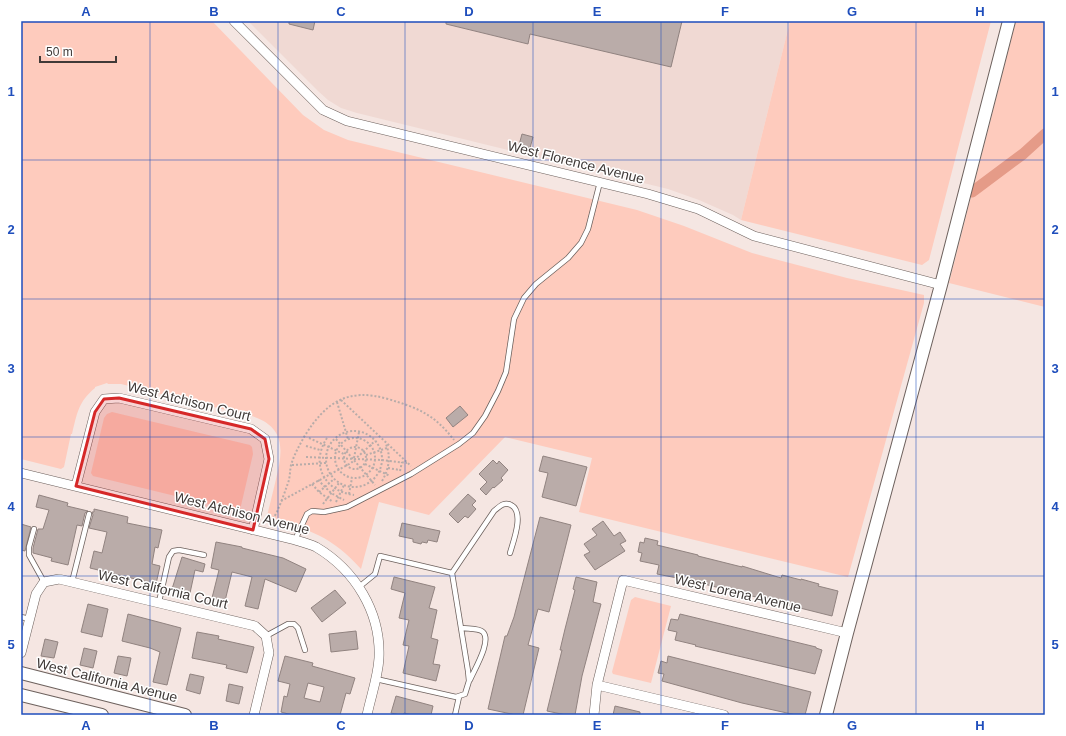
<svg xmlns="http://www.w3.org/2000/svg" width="1066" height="736" font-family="Helvetica,sans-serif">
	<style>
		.built { fill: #f0d9d3 }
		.green { fill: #fecbbd }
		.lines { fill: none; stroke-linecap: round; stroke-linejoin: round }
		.canal { stroke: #e59b88; stroke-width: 11 }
		.building { fill: #baaca9; stroke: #918380; fill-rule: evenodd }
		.lane-casing { stroke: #6d615d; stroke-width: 6 }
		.street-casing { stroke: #6d615d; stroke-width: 10 }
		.secondary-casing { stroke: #6d615d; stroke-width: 14 }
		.path { stroke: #b8aca9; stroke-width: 2; stroke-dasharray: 2 2; stroke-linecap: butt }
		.lane { stroke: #fff; stroke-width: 4.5 }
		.street { stroke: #fff; stroke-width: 9 }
		.secondary { stroke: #fff; stroke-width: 12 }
		.marked { fill: #d62828; fill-opacity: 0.2; stroke: #d62828; stroke-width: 3; stroke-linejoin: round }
		.grid { fill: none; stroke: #1f4ebc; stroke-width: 1; stroke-opacity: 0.55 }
		.labels { text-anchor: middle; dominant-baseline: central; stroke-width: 3; stroke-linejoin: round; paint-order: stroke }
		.street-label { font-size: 14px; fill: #403a38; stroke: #fff }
		.neatline { fill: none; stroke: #1f4ebc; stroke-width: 1.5 }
		.grid-label { font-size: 13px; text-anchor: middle; font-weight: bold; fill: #1f4ebc }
	</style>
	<rect width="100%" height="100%" fill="#f5e6e2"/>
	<!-- built -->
	<path class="built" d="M248 21H790L741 220 733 215 699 200 668 189 357 113 341 108 328 100 318 91Z"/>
	<!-- green -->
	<path class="green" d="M21 21H212L303 115 324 130 348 140 637 210 684 226 752 253 847 278 924 295V303L848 577 579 512 592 458 505 437 429 515 379 502 361 569C332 537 310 529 269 519L267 516C270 504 273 492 276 479 283 451 286 427 252 416V415L239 412 238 413 121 384H108L107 383 95 387V388C78 402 77 414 72 434H71L64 467 61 469 21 459Z
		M790 21H991L929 260 922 265 741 220Z
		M1016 21H1045V307L949 283Z
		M112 412 250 445 252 447 253 454 240 510 237 511 93 476 91 473 104 418 107 414Z
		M635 597 671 606 651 683 613 674 612 672 631 600Z"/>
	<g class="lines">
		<!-- canal -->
		<path class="canal" d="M972 192 1023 154 1045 134"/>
	</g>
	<!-- building -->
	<path class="building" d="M289 21H315L313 30 289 24Z
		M446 21H682L671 67 530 34 528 44 446 24Z
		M522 134 533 137 530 148 519 145Z
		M460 406 468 415 453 427 446 418Z
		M543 456 587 467 576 506 542 497 548 473 539 471Z
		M493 460 497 464 499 461 508 470 501 478 503 480 494 488 493 487 486 495 480 489 487 482 479 474Z
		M468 494 476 501 472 505 476 509 468 518 465 516 458 523 449 514Z
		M39 495 68 503 67 506 88 511 85 513 82 526 77 525 68 565 51 561 52 558 33 553V548L38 529H43L49 510 36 507Z
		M94 509 128 517 127 523 162 530 158 548 155 547 152 564 160 566 156 584 90 568 94 551 102 553 107 532 89 528 93 515 92 512H94Z
		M540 517 571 525 549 612 538 609 528 645 539 648 523 715H516L488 709 505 636H507L514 617Z
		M603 521 614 536 620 532 626 541 620 544 625 551 595 570 584 555 590 552 584 544 597 535 592 529Z
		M402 523 440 531 437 542 428 540 427 543 422 542 421 544 413 542V539L399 536Z
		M21 524 31 527 25 551 21 550Z
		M645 538 658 541 657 545 698 555V556L742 567V566L781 578 782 575 801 580V579L819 584 818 586 838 591 832 616 692 581 657 574 659 565 640 561 642 553 638 552 640 542 644 543Z
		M216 542 242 547V548L283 558 306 569 296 592 265 579 258 609 245 606 252 577 232 572 225 601 212 598 219 570 211 568Z
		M182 557 205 564 203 572 195 570 190 593 172 589Z
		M394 577 435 587 429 608 437 610 431 638 438 640 433 664 440 665 436 681 403 673 409 646 403 645 409 620 399 618 405 593 391 589Z
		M576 577 597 582 593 602 601 604 582 676 575 715H566L547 711 562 650H560L565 629 575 590 573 589Z
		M335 590 346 603 322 622 311 608Z
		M88 604 108 609 102 637 81 632Z
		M128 614 181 628 167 685 153 682 160 652 150 648 122 641Z
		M680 614 816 647V648L822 650 815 674 695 646 696 645 675 640 677 632 668 630 671 619 678 620Z
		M356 631 358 649 331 652 329 634Z
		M197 632 219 636 218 639 254 647 247 673 226 668 227 665 192 658Z
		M45 639 58 642 54 658 41 656Z
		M84 648 97 651 93 668 80 665Z
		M118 656 131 658 127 676 114 673Z
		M285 656 313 663 312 666 355 678 350 694 346 693 340 715H292L281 712 284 696 287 697 290 684 278 681ZM308 683 324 687 320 702 304 698Z
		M668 656 811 692 805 715H796L742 703 662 681 664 674 658 673 661 661 667 663Z
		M190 674 204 677 200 694 186 690Z
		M229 684 243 687 239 704 226 701Z
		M396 696 433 706 431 715H412L404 713 403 715H400L391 713Z
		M615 706 640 712V715H613Z"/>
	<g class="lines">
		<defs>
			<path id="lane" d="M34 529 29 547V555L44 582
				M295 540 307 514 312 511 324 512 347 507 411 474 459 444 473 433 485 416 498 391 506 372 514 319 524 298 536 284 568 258 581 243 588 229 600 182
				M452 573 494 511C499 507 504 501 511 505 525 512 513 542 510 553
				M72 582 89 514
				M359 587 375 574 380 556 452 573 468 671 469 681 465 694 456 697 376 679
				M159 602 169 557 173 551 179 550 204 555
				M21 617 30 619
				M462 628C468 629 479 628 483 632 492 641 474 670 470 680
				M266 636 288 624H294L298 628 305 650
				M455 715 459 697"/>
			<path id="street" d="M234 21 323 110 347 121 648 194 698 209 754 236 941 285
				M21 473 295 540C302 542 310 544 316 547 355 570 381 612 379 658 378 677 371 696 367 715
				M76 486 95 412 104 399 119 398 251 429 265 439 269 459 253 530
				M21 653 36 594 44 582 59 579 255 626 266 636 269 653 254 715
				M597 685 724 715
				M594 715 597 685 623 580 847 633"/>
			<path id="secondary" d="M21 673 185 715
				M21 695 102 715
				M826 715 847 633 941 285 1009 21"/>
		</defs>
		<!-- lane casing -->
		<use href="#lane" class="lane-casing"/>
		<!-- street casing -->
		<use href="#street" class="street-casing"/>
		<!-- secondary casing -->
		<use href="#secondary" class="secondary-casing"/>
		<!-- path -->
		<path class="path" d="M341 400 411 466
			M337 402 348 439
			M326 459a28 28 0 1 1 56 0a28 28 0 1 1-56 0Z
			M335 458a20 20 0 1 1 40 0a20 20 0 1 1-40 0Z
			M309 438 344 454
			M327 438C310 464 324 491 354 495
			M336 439 375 485
			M306 446 320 450
			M344 458a11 11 0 1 1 22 0a11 11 0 1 1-22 0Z
			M366 455 387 448
			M306 457 382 460 407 463
			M354 458 359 432
			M365 464 390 476
			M292 465 326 463
			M388 468 400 470
			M400 471 402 462
			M318 480 331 493 344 500
			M382 481C389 469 391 457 386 444
			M312 484 319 492 333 502
			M319 492 334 479
			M349 494 352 478
			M281 501 351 463 375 441
			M336 502 344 485
			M323 504 339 483
			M269 521C271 519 273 518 274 517 278 512 287 486 289 480 290 475 290 470 291 465 294 455 299 446 304 437 325 403 347 387 388 399 418 408 434 414 454 440"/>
		<!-- lane -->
		<use href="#lane" class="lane"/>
		<!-- street -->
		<use href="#street" class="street"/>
		<!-- secondary -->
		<use href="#secondary" class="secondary"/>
	</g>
	<!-- marked area -->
	<path class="marked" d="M119 398 251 429 265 439 269 459 253 530 76 486 95 412 104 399Z"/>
	<!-- grid -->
	<path class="grid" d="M150 21V715M278 21V715M405 21V715M533 21V715M661 21V715M788 21V715M916 21V715M21 160H1045M21 299H1045M21 437H1045M21 576H1045"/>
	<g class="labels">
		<!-- street labels -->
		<g class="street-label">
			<text transform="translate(576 162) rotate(14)">West Florence Avenue</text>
			<text transform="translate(189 401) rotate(14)">West Atchison Court</text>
			<text transform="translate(242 513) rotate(14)">West Atchison Avenue</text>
			<text transform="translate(163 589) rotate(13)">West California Court</text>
			<text transform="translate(738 593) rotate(13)">West Lorena Avenue</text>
			<text transform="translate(107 680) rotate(14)">West California Avenue</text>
		</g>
	</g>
	<!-- border -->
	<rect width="1066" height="736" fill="none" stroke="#ffffff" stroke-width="44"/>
	<!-- scale -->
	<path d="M40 56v6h76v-6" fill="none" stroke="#403a38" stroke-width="2"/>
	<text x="46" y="56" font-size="12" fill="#403a38" stroke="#ffffff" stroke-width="3" paint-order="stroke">50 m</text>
	<rect x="22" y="22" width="1022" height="692" class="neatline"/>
	<g class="grid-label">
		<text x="86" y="16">A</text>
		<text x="214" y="16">B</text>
		<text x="341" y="16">C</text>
		<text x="469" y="16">D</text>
		<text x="597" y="16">E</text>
		<text x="725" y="16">F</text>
		<text x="852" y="16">G</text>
		<text x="980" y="16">H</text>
		<text x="11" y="96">1</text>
		<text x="1055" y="96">1</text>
		<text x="11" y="234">2</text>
		<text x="1055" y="234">2</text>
		<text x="11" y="373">3</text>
		<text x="1055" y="373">3</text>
		<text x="11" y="511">4</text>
		<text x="1055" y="511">4</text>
		<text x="11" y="649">5</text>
		<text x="1055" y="649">5</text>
		<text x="86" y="730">A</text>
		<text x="214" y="730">B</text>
		<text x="341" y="730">C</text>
		<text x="469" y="730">D</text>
		<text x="597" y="730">E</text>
		<text x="725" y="730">F</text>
		<text x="852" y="730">G</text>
		<text x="980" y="730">H</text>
	</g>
</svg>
